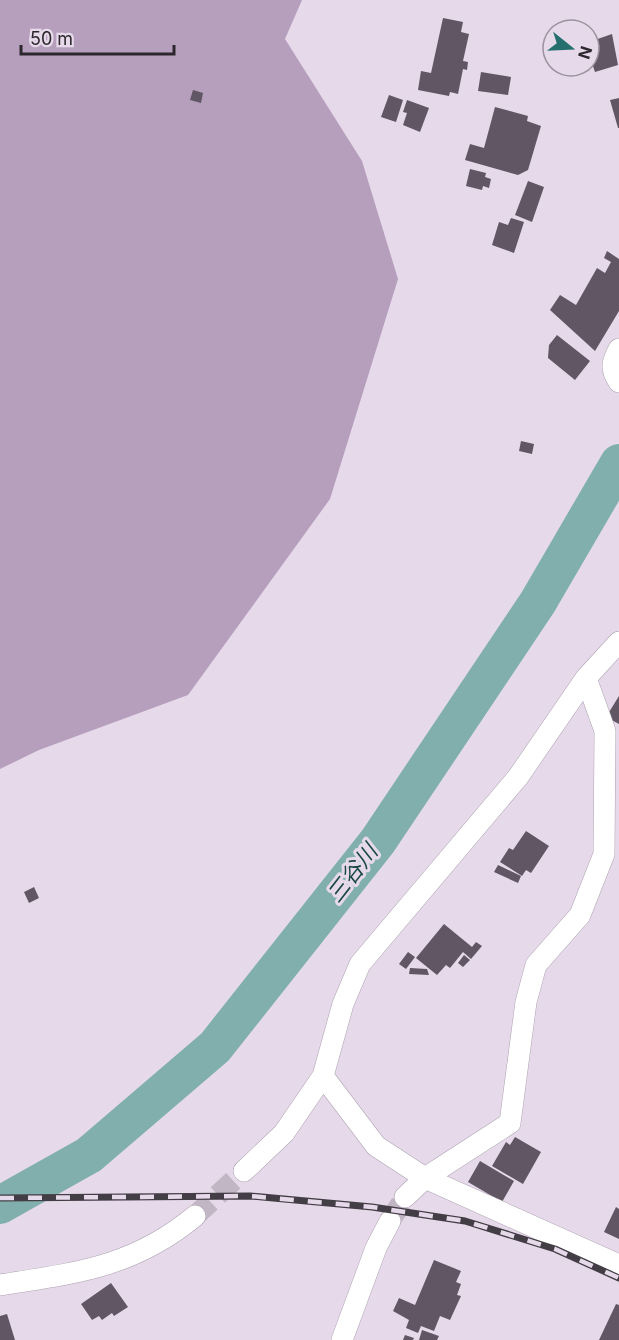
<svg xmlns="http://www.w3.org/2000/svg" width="619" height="1340" font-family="Inter,'Noto Sans JP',sans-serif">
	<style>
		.forest { fill: #b69ebd }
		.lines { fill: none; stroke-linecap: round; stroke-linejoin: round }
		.river { stroke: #80afae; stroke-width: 38 }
		.building { fill: #605664 }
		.minor-tunnel { stroke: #c1b6c4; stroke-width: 21; stroke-dasharray: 21 10; stroke-linecap: butt }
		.minor-casing { stroke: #aea2b2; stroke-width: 22 }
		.minor { stroke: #fff; stroke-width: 21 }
		.rail-casing { stroke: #433d45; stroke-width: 7 }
		.rail { stroke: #e6daea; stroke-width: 4.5; stroke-dasharray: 14; stroke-linecap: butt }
		.labels { text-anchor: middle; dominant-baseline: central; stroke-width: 6; stroke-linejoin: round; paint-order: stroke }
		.water-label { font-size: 22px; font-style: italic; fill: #1a4645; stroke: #e6daea }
	</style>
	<rect width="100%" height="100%" fill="#e6daea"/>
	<!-- forest -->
	<path class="forest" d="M0 0H302L285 39 362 161 398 279 330 499 188 695 39 750 0 769Z"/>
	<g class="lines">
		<!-- river -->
		<path class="river" d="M0 1205 89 1155 215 1047 378 841 538 602 619 463"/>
	</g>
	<!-- building -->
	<path class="building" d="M443 18 463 22 461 32 469 34 463 61 468 62 467 70 463 69 458 94 450 92 449 96 418 90 421 71 431 73Z
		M612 34 618 65 595 72 589 55V42Z
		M481 72 511 77 508 95 478 91Z
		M193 90 203 93 201 103 190 100Z
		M389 95 403 100 396 122 381 117Z
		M619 98V128H618L610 100Z
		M407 100 429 108 420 132 403 125 407 113 403 112Z
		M495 107 528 116 527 121 541 126 528 170 518 175 465 160 470 144 484 148Z
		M470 169 486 173 485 177 491 179 489 188 483 186 482 190 466 186Z
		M528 181 544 187 532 222 515 215Z
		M511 218 524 222 514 253 492 245 499 222 508 225Z
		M607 251 619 259V311L595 351 550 310 560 295 576 305 597 268 605 273 611 262 604 258Z
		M557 335 590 361 575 380 548 358 549 345Z
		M521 441 534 444 532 454 519 451Z
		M619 696V724L606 717Z
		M526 831 549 846 531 873 526 870 522 876 500 862 509 848 513 850Z
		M498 865 521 876 518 883 494 872Z
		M34 887 39 898 29 903 24 892Z
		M444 924 472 947 476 942 482 946 471 959 463 952 450 968 446 965 437 975 416 958Z
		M408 952 415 957 406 969 399 964Z
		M464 955 470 960 463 967 458 963Z
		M410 968 427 969 429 975 409 974Z
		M515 1137 541 1152 523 1184 492 1166 506 1142 510 1145Z
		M480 1161 514 1181 502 1202 468 1182Z
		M616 1207 619 1209V1239L604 1232Z
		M434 1260 461 1271 456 1282 461 1284 457 1295 461 1296 450 1320 440 1316 434 1331 421 1326 418 1333 406 1328 409 1320 393 1311 399 1298 415 1305Z
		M111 1283 128 1307 114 1316 112 1313 102 1320 99 1316 92 1320 81 1304Z
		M616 1304 619 1305V1340H599Z
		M7 1314 15 1340H0V1316Z
		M422 1330 439 1336 437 1340H419Z
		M405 1335 414 1338 413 1340H403Z"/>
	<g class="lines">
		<!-- minor-tunnel -->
		<path class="minor-tunnel" d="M195 1216 244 1171
			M390 1221 405 1197"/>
		<defs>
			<path id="minor" d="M619 349C612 362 610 369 619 382
				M323 1076 376 1146 425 1178 619 1265
				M244 1171 284 1133 323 1076 343 1004 360 964 518 777 586 678 619 642
				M405 1197 425 1178 510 1123 526 1002 536 965 580 915 604 854 605 731 586 678
				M0 1285C76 1273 134 1267 195 1216
				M342 1340 376 1248 390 1221"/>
		</defs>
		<!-- minor casing -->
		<use href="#minor" class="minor-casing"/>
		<!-- minor -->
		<use href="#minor" class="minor"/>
		<defs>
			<path id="rail" d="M0 1198 250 1196 372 1207 465 1221 555 1249 619 1278"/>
		</defs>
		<!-- rail casing -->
		<use href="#rail" class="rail-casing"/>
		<!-- rail -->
		<use href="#rail" class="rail"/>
	</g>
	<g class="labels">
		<!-- water labels -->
		<g class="water-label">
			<text transform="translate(352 873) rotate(-52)">三谷川</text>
		</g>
	</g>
	<!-- north arrow -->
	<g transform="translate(571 48) rotate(108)"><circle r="28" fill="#e6daea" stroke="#9c929e" stroke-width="1.5"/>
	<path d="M0-4.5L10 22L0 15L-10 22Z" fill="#25706f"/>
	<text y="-9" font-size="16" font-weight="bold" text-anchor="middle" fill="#2c272d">N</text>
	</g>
	<!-- scale -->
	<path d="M21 45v9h153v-9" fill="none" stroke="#2c272d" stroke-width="3"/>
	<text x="30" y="45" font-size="18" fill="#2c272d" stroke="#e6daea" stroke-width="4.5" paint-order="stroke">50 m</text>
</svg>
